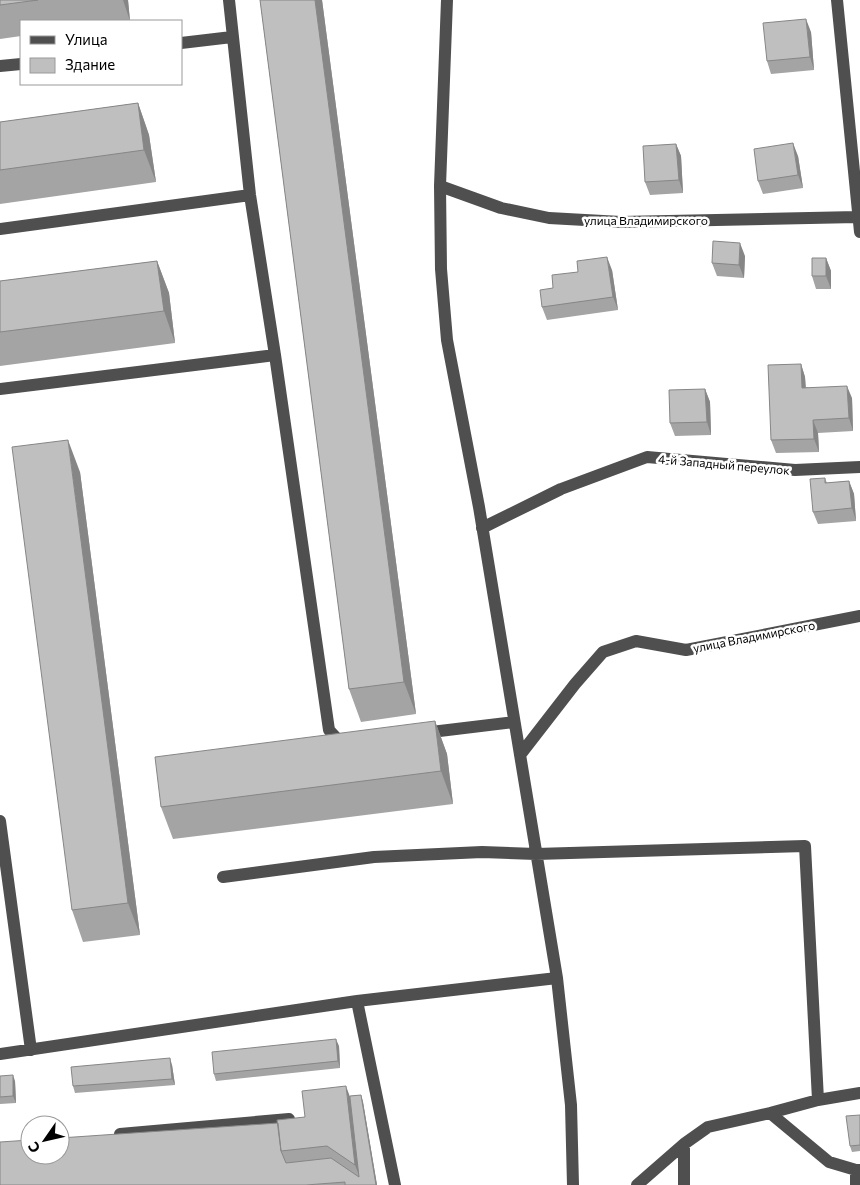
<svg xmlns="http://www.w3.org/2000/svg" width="860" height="1185" font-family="Commissioner,sans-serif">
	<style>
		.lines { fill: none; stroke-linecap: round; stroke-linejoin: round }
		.minor { stroke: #4f4f4f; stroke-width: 12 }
		.wall { fill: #a4a4a4 }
		.shaded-wall { fill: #868686 }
		.building { fill: #bfbfbf; stroke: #868686 }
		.labels { text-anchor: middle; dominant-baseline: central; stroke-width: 5; stroke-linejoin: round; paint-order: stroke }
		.street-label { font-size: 12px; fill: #000; stroke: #fff }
	</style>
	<rect width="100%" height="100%" fill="#fff"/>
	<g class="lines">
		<!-- minor -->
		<path class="minor" d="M229 0 250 195 275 355 329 730 341 743 346 742
			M447 0 440 186 441 269 447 340 479 507 557 978 571 1105 573 1185
			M837 0 860 232
			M181 43 232 37
			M0 66 21 64
			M440 186 501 208 549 218 621 222 857 217 860 218
			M0 229 250 195
			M0 389 275 355
			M482 528 561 489 647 457 795 470 860 467
			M423 733 514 722
			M520 755 575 684 603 652 636 641 686 650 860 616
			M0 821 31 1050
			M223 877 374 857 482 852 536 854 805 846 818 1100
			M357 1001 395 1185
			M0 1054 357 1001 557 978
			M770 1113 829 1162 856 1170H860
			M120 1134 289 1119
			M684 1144V1185
			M856 1170V1185
			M637 1185 684 1144 708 1127 770 1113 818 1100 860 1093"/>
	</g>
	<!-- wall -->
	<path class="wall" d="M0 0H128L130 21H21V36L0 39Z
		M260 0H322L416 714 361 722 349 689Z
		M811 32 814 70 771 74 767 61Z
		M138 103 149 135 156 182 0 204V122Z
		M676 144 681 156 683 193 650 195 645 182Z
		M798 156 803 188 763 194 758 181Z
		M745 256 744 278 717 276 712 263Z
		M826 258 831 271V289H816L812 276Z
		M157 261 169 293 175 343 0 366V281Z
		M612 270 618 310 547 320 542 307 553 288 578 272Z
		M801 364 805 377 806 387 852 398 853 431 818 433 819 452 776 453 771 440Z
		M705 389 710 402 711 435 675 436 670 423Z
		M80 472 140 935 83 942 72 910Z
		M825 478 827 483 849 481 854 494 856 521 818 524 813 512Z
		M435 721 447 754 453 804 173 839 161 807Z
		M339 1046 340 1068 216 1081 214 1074Z
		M172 1065 175 1085 75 1093 73 1086Z
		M0 1076 15 1081 16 1103 0 1104Z
		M361 1095 363 1102 377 1185H0L305 1117 350 1096Z
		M860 1115V1151L852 1152 850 1146Z"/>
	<!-- shaded-wall -->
	<path class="shaded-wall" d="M123 0H128L130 21Z
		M315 0H322L416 714 404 682Z
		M806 19 811 32 814 70 810 57Z
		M138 103 149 135 156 182 144 150Z
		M793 143 798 156 803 188 798 175Z
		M676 144 681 156 683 193 679 180Z
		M740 243 745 256 744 278 739 265Z
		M607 257 612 270 618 310 613 297Z
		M826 258 831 271V289L826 276Z
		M157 261 169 293 175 343 164 311Z
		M801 364 805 377 806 400 802 388Z
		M847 386 852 398 853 431 849 418Z
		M705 389 710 402 711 435 707 422Z
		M813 420 818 433 819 452 814 439Z
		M68 440 80 472 140 935 128 903Z
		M849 481 854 494 856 521 852 508Z
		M435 721 447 754 453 804 441 771Z
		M336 1039 339 1046 340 1068 338 1061Z
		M170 1058 172 1065 175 1085 172 1079Z
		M13 1075 15 1081 16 1103 13 1096Z
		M346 1086 353 1105 362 1183 355 1165Z
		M361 1095 363 1102 377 1185H376Z"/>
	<!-- building -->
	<path class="building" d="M0 0H38L0 5Z
		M260 0H315L404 682 349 689Z
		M806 19 810 57 767 61 763 23Z
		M138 103 144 150 0 170V122Z
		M793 143 798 175 758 181 754 149Z
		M676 144 679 180 645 182 643 146Z
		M713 241 740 243 739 265 712 263Z
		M607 257 613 297 542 307 540 290 553 288 552 275 578 272 577 261Z
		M812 258H826V276H812Z
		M157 261 164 311 0 332V281Z
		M801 364 802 388 847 386 849 418 813 420 814 439 771 440 768 365Z
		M705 389 707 422 670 423 669 390Z
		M68 440 128 903 72 910 12 447Z
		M825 478V483L849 481 852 508 813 512 810 479Z
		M435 721 441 771 161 807 155 757Z
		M336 1039 338 1061 214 1074 212 1052Z
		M170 1058 172 1079 73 1086 71 1067Z
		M13 1075V1096L0 1097V1076Z
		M346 1086 355 1165 327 1146 281 1151 277 1120 305 1117 302 1091Z
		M361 1095 376 1185H345V1182L306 1185H0V1142L30 1140V1155H60V1138L278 1123 281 1151 286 1163 331 1158 359 1177 350 1098V1096Z
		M860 1115V1145L850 1146 846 1116Z"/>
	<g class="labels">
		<!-- street labels -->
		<g class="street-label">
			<text x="646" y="220">улица Владимирского</text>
			<text transform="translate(724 464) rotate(5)">4-й Западный переулок</text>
			<text transform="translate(754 636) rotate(-11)">улица Владимирского</text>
		</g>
	</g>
	<!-- legend -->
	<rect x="20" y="20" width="162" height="65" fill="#ffffff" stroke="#999999"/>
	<rect x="30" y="36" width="25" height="8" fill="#4f4f4f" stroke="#999999"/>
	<text x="65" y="45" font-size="15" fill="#000000">Улица</text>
	<rect x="30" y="58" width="25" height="15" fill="#bfbfbf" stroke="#999999"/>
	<text x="65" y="70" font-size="15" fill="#000000">Здание</text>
	<!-- north arrow -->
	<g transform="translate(45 1140) rotate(236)"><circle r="24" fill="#ffffff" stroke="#999999"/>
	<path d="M0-4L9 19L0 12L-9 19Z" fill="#000000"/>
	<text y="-8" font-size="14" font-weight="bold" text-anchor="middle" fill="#000000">С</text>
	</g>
</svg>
